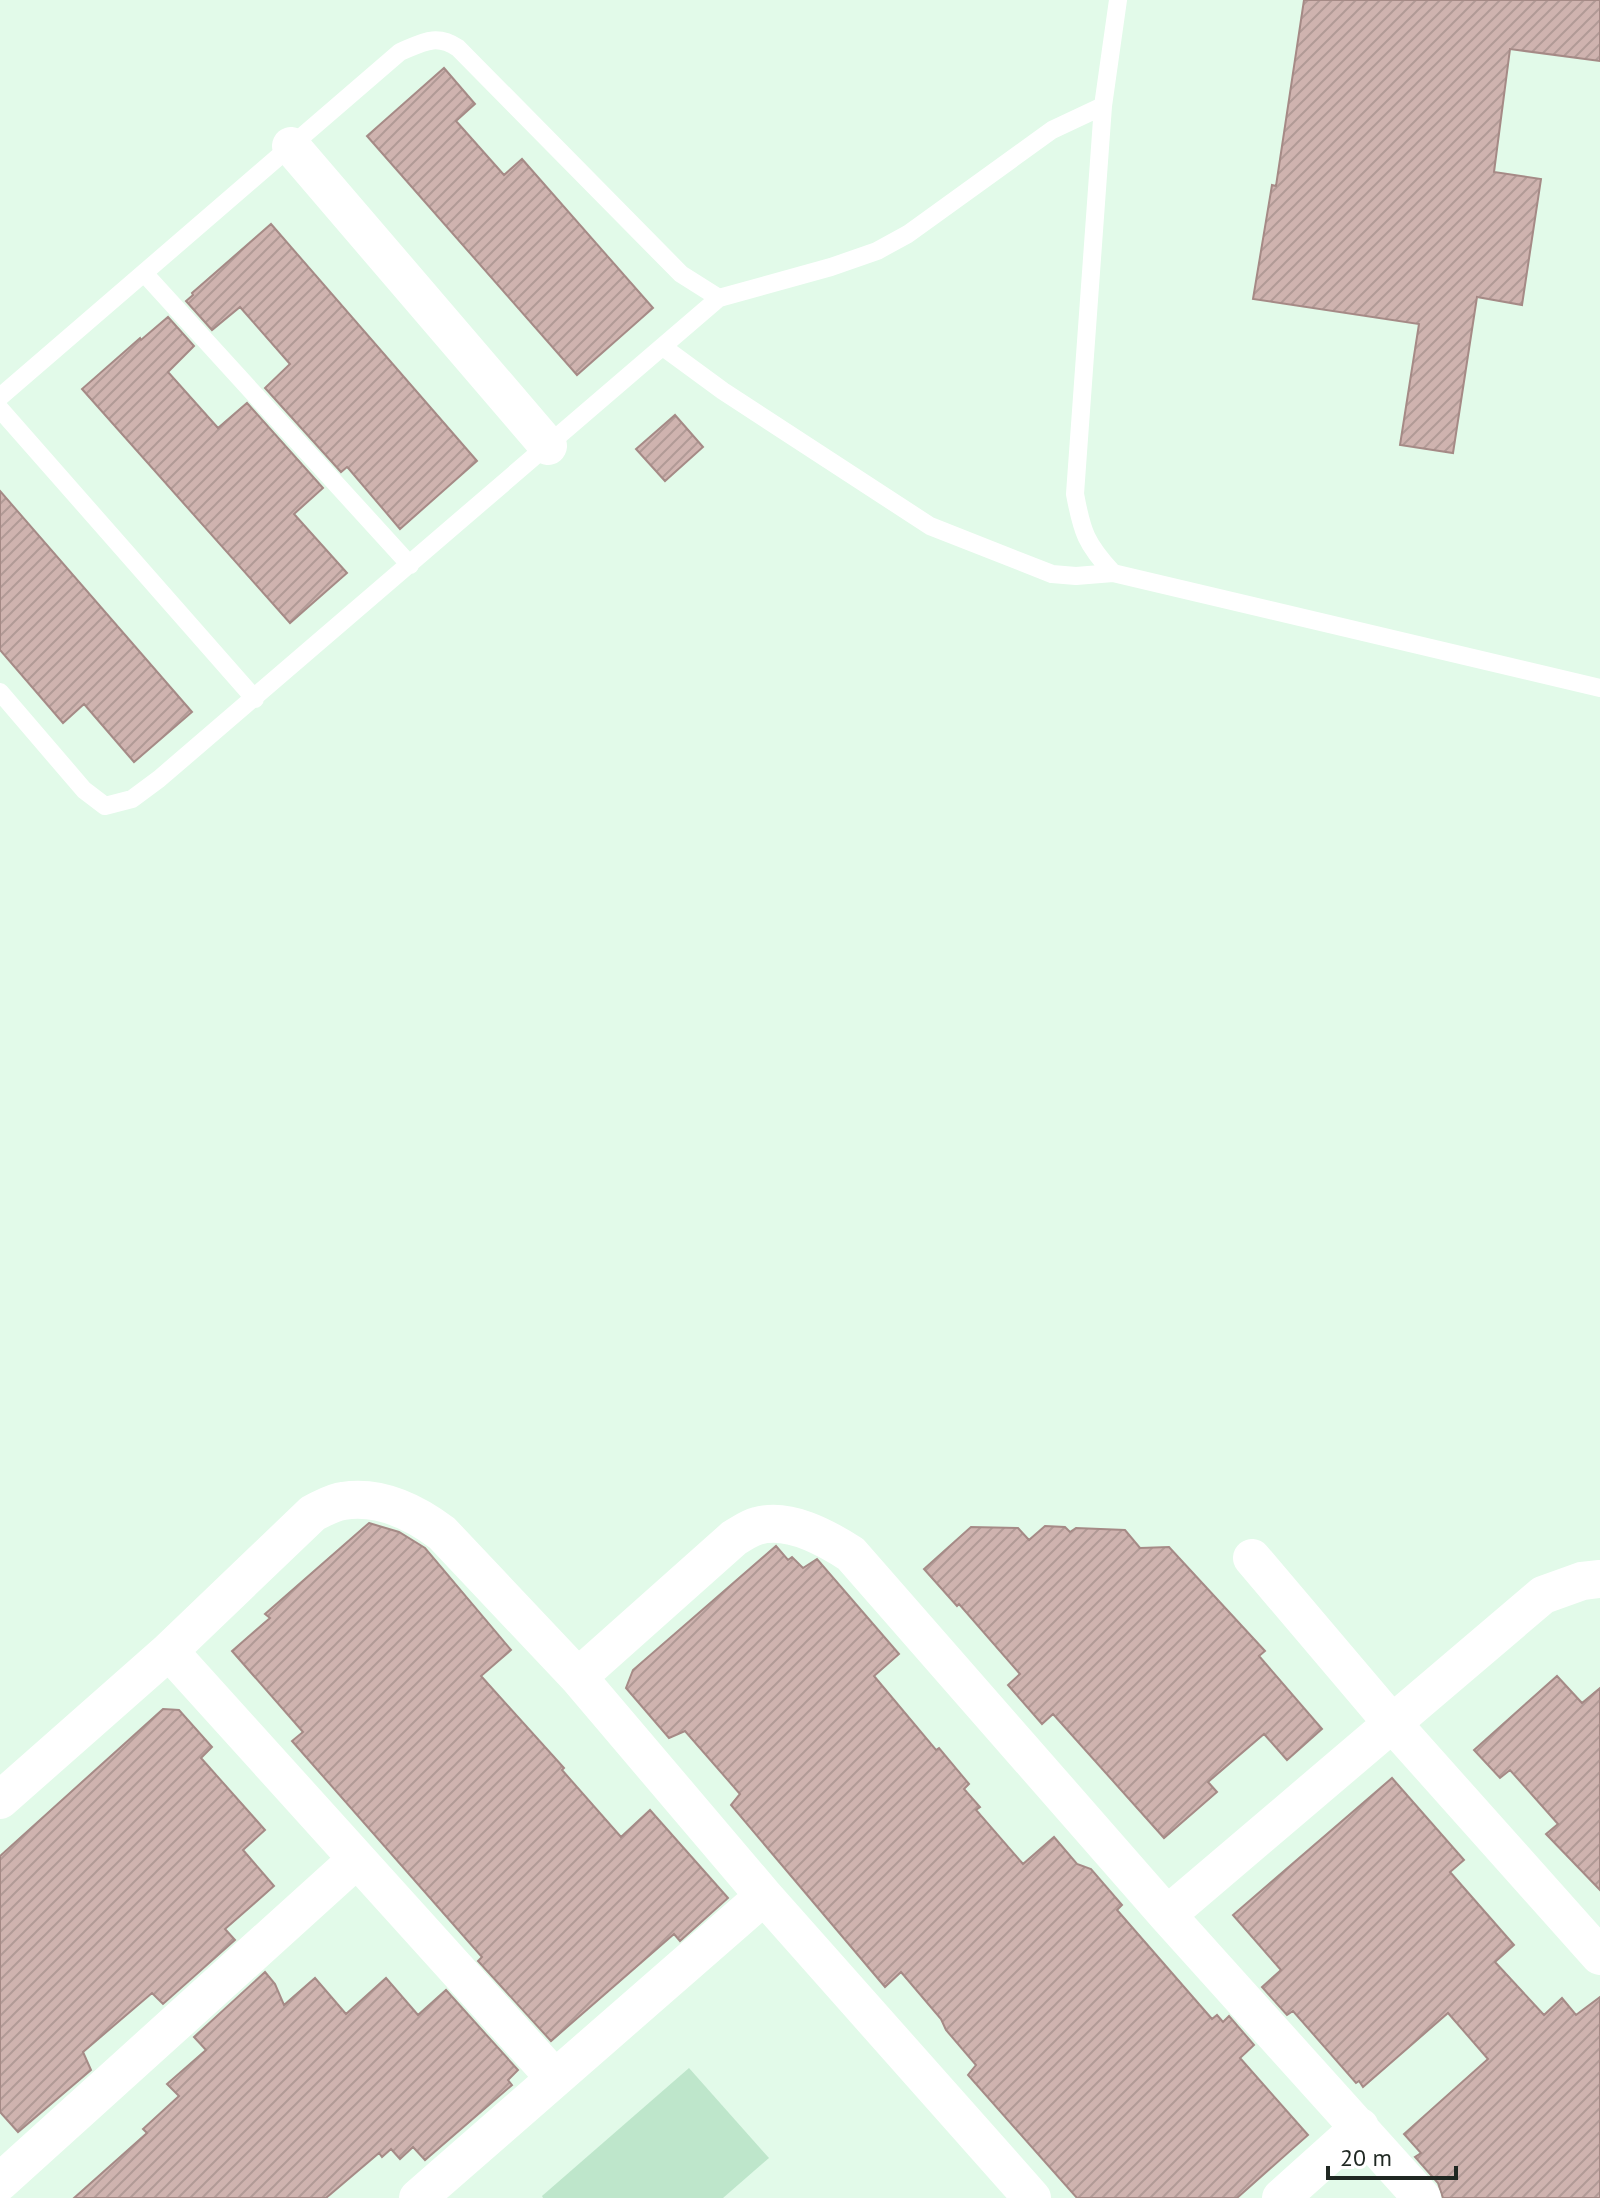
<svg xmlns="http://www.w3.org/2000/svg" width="1600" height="2198" font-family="'PT Sans',sans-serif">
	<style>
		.green { fill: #bee6cb }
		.building { fill: url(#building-hatch); stroke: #a58a86; stroke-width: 2 }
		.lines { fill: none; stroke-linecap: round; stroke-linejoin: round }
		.service { stroke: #fff; stroke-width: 18 }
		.minor { stroke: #fff; stroke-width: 38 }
	</style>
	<defs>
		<pattern id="building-hatch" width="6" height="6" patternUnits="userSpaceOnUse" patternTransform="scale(2)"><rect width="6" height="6" fill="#cfb3af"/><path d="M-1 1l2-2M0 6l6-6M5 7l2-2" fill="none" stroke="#b19a96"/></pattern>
	</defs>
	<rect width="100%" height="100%" fill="#e2fae9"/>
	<!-- green -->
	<path class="green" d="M689 2068 769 2158 723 2198H543L542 2196Z"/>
	<!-- building -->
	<path class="building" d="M1304 0H1600V61L1510 49 1494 172 1541 179 1522 305 1477 297 1453 453 1400 445 1419 324 1253 299 1272 185 1276 186Z
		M444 68 475 104 456 121 504 175 522 159 653 308 577 375 367 136Z
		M271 224 477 461 400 529 349 469 347 467 341 472 265 388 290 364 240 307 212 330 186 301 193 295 192 293Z
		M168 317 194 346 168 372 218 428 247 403 323 488 294 514 347 573 290 623 82 389 140 338 141 340Z
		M675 415 703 447 665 481 636 449Z
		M0 491 192 712 134 762 84 704 63 723 0 650Z
		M369 1523 399 1532 425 1548 511 1650 481 1676 564 1768 562 1770 621 1837 650 1810 728 1898 680 1941 674 1934 551 2041 478 1961 482 1957 292 1741 303 1732 232 1651 270 1618 265 1614Z
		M1045 1526 1065 1527 1070 1532 1076 1528 1125 1530 1140 1548 1169 1547 1265 1651 1259 1656 1322 1729 1287 1760 1264 1734 1208 1782 1217 1792 1164 1838 1053 1714 1042 1724 1008 1685 1020 1674 959 1604 957 1606 924 1569 971 1527 1018 1528 1029 1540Z
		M776 1546 788 1560 792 1557 803 1568 817 1559 899 1654 874 1676 936 1750 939 1748 969 1784 964 1789 980 1807 976 1810 1023 1864 1054 1837 1077 1864 1091 1869 1122 1905 1117 1910 1212 2019 1217 2015 1223 2022 1229 2016 1254 2045 1240 2058 1308 2135 1237 2198H1077L968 2075 976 2065 946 2030 941 2019 901 1972 885 1987 731 1805 740 1794 685 1731 669 1738 626 1688 633 1670Z
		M1557 1676 1582 1703 1600 1688V1890L1546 1834 1558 1824 1510 1770 1500 1778 1474 1750Z
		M163 1709 179 1710 212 1747 201 1758 265 1830 243 1850 274 1886 225 1929 235 1940 163 2004 152 1993 83 2052 91 2070 18 2132 0 2112V1856Z
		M1392 1778 1464 1860 1450 1872 1514 1945 1495 1962 1544 2015 1562 1998 1576 2015 1600 1997V2198H1443L1438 2183 1415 2157 1421 2153 1404 2134 1488 2059 1448 2013 1363 2087 1359 2081 1356 2083 1293 2011 1287 2015 1262 1987 1281 1970 1233 1915Z
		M265 1972 275 1984 284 2005 315 1978 346 2014 386 1978 418 2015 446 1990 518 2070 508 2080 512 2085 425 2160 413 2147 400 2159 391 2149 382 2157 379 2153 326 2198H74L147 2133 143 2129 179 2096 167 2084 206 2050 194 2037Z"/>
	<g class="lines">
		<!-- service -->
		<path class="service" d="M1118 0 1103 106 1075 494C1082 532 1086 544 1113 573L1600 688
			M144 273 410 565
			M719 298 831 267 877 251 908 234 1052 130 1103 106
			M663 347 723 391 930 526 1052 574 1076 576 1113 573
			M0 397 400 52C422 43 436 33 458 48L681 274 719 298 159 779 132 799 105 806 84 790 0 692
			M0 409 255 699"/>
		<!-- minor -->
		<path class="minor" d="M291 146 548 446
			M1252 1558 1392 1723 1600 1956
			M169 1651 313 1513C322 1509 333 1502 343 1501 380 1495 414 1512 442 1533L578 1677 764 1896 1032 2198
			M578 1677 734 1538C741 1534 749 1528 757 1526 788 1517 825 1537 851 1554L1167 1915 1422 2198
			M0 1800 169 1651 554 2077
			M1167 1915 1543 1595 1582 1581 1600 1579
			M0 2182 356 1860
			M418 2198 764 1896
			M1281 2198 1360 2127"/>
	</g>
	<!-- scale -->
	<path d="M1328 2166v12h128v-12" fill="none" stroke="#1f2822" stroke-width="4"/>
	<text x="1340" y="2166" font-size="24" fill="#1f2822" stroke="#ffffff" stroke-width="6" paint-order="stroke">20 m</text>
</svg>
